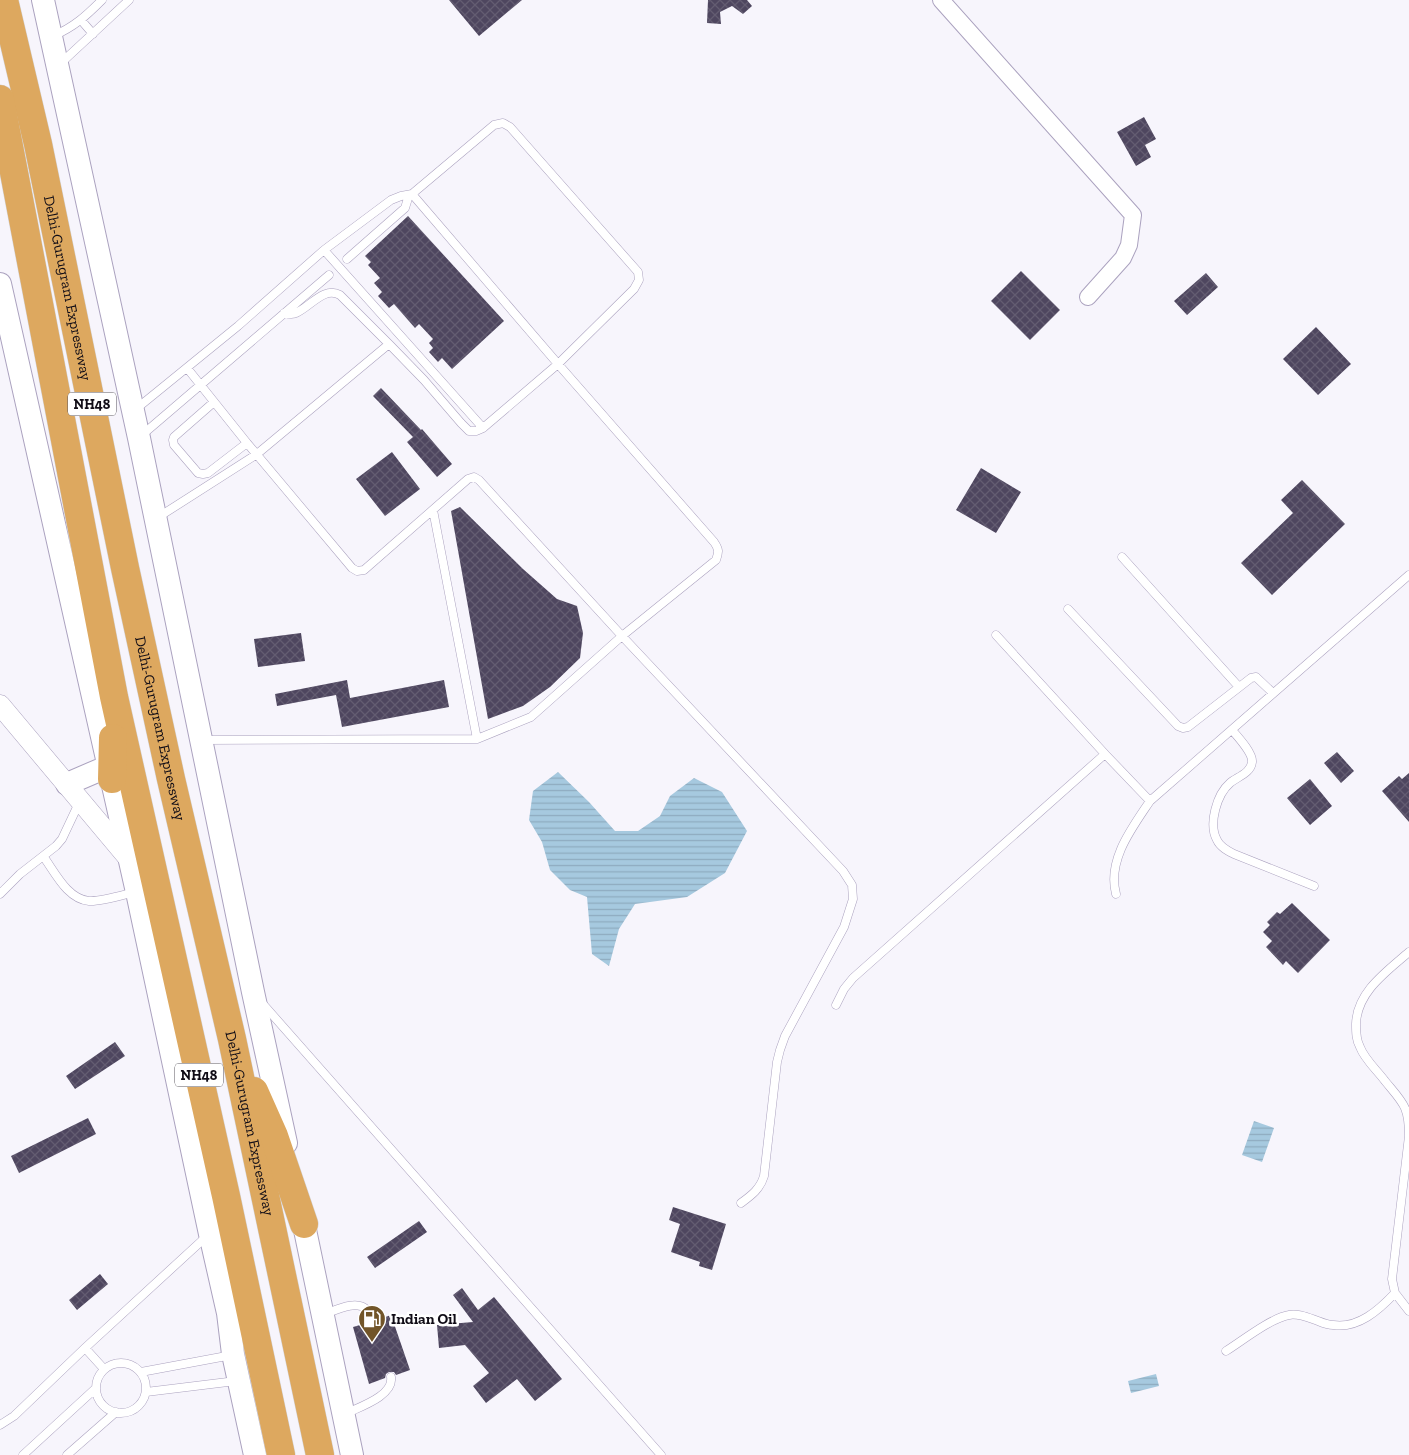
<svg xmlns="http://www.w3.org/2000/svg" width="1409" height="1455" font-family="'Zilla Slab',serif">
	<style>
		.water { fill: url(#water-rules) }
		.building { fill: url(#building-cross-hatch) }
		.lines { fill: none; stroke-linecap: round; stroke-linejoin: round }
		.service-casing { stroke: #aba2bf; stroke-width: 9 }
		.minor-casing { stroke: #aba2bf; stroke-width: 18 }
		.tertiary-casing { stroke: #aba2bf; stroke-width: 21 }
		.secondary-casing { stroke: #aba2bf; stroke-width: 24 }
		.motorway-casing { stroke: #d4d3d5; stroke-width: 29 }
		.service { stroke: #fff; stroke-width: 8 }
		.minor { stroke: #fff; stroke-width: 16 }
		.tertiary { stroke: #fff; stroke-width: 20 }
		.secondary { stroke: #fff; stroke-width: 22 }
		.motorway { stroke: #dda85f; stroke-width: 28 }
		.labels { text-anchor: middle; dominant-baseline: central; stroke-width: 5; stroke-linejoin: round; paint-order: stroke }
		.shield { fill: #fff; stroke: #58555c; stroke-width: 1 }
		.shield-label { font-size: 14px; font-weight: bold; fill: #100c16 }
		.street-label { font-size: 15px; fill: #100c16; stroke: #fff }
		.poi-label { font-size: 15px; font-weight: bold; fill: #100c16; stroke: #fff; text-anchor: start }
	</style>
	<defs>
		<pattern id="water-rules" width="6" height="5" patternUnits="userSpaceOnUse" patternTransform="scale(1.25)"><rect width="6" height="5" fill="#a6c9df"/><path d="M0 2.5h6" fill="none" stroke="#8eabbf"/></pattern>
		<pattern id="building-cross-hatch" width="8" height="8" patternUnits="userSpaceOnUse" patternTransform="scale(1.25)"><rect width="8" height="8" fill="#4e465f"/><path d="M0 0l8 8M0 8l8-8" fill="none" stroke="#635c71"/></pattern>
	</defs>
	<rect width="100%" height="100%" fill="#f7f5fc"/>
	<!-- water -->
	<path class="water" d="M558 772 589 802 615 831H638L660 816 670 796 694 778 722 792 747 831 725 873 687 897 635 904 619 929 609 966 592 954 587 897 570 890 550 870 542 842 529 820 533 791Z
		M1254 1121 1274 1128 1262 1162 1242 1155Z
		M1156 1374 1159 1386 1131 1393 1128 1381Z"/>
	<!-- building -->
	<path class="building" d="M449 0H522L479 36Z
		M708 0H747L752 6 743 14 732 6 720 12 721 24 707 23Z
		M1144 117 1156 139 1145 145 1151 157 1136 166 1117 132Z
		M408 216 504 321 452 369 442 358 438 362 429 352 433 348 429 343 433 339 419 324 415 328 394 304 389 308 378 296 382 292 374 283 380 278 368 265 371 262 365 256Z
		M1021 271 1060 310 1030 340 991 301Z
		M1206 273 1218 287 1187 315 1174 301Z
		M1316 327 1351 364 1318 395 1283 359Z
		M381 388 421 430 422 429 452 464 437 477 407 442 413 437 373 396Z
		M392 452 420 489 385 516 356 479Z
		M981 468 1021 492 996 533 956 510Z
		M1302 480 1345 524 1272 595 1241 563 1293 513 1281 500Z
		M460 507 523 569 557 599 577 606 583 633 580 658 550 687 523 706 488 719 451 511Z
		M301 633 305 661 258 667 254 639Z
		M347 680 350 698 444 680 449 707 342 727 336 695 277 706 275 694Z
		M1337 752 1354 771 1341 783 1324 763Z
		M1409 773V822L1382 791 1399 776 1402 779Z
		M1310 779 1332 806 1310 825 1287 798Z
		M1292 903 1330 940 1298 973 1286 961 1283 965 1266 947 1272 941 1263 932 1270 925 1267 922 1277 912 1280 914Z
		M115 1042 125 1056 75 1089 66 1076Z
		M88 1118 96 1134 19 1173 11 1156Z
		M673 1207 726 1224 712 1270 699 1266 700 1262 671 1252 680 1224 669 1220Z
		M419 1221 427 1232 375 1268 367 1257Z
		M100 1274 108 1284 77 1310 69 1300Z
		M462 1288 478 1310 494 1297 562 1379 535 1401 517 1379 486 1403 473 1386 489 1373 465 1345 439 1348 437 1325 473 1322 453 1295Z
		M391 1315 410 1370 396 1375 394 1372H389L386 1374 385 1378 369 1384 353 1327 367 1323 369 1326H374L377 1324V1320Z"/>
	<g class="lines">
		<defs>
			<path id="service" d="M81 20 93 34
				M53 36C74 27 86 16 102 0
				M61 63 129 0
				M347 259 405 208 409 195
				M284 313C288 314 293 315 296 313 310 307 324 286 340 295L389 344
				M187 368 247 443 208 473 203 474 198 473 174 445 173 440 174 437 214 402
				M136 409 238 326 324 250 391 200 401 196 412 194 494 125 503 123 510 127 638 272 639 280 634 289 558 364 483 428 324 250
				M142 435 329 275
				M247 443 352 568 357 571 364 570 468 479 474 477 479 480 622 636 843 871 852 885 853 899 844 927 785 1036 780 1050 777 1062 764 1176C760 1189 752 1195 741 1203
				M433 510 477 739
				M157 518 257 454 389 344 424 380 461 423 469 431H476L483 428
				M1122 557 1239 687
				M1068 609 1178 726 1183 728 1188 727 1251 678 1256 677 1273 693
				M996 635 1105 754
				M1232 730C1238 737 1253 753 1252 762 1251 773 1237 777 1230 783 1217 794 1208 824 1217 840 1220 847 1228 851 1234 854L1314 886
				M203 740 477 739 531 717 622 636 716 560C719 552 719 549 714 542L558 364 412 194
				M43 856C55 872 67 899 89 901 100 902 123 895 135 892
				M0 894 20 874 56 846 62 839 79 803
				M1116 894C1107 860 1132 828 1150 801
				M1409 952C1386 972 1357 992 1356 1024 1356 1032 1356 1040 1360 1047 1365 1060 1377 1070 1385 1081 1403 1103 1409 1106 1409 1136L1392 1279 1395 1293 1409 1311
				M262 1003 661 1455
				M836 1005 844 989 853 978 1105 754 1150 801 1409 575
				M325 1314C336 1310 357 1299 367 1310 370 1313 370 1317 372 1321
				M85 1348 104 1369
				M1226 1351C1242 1341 1271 1318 1289 1315 1298 1313 1309 1318 1318 1321 1323 1323 1328 1325 1333 1325 1358 1329 1379 1310 1395 1293
				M96 1388a25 25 0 1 1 50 0a25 25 0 1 1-50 0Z
				M141 1372 232 1355
				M146 1392 236 1381
				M345 1414C359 1407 394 1396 391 1377
				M0 1425 14 1416 85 1348 207 1236
				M23 1455 96 1388
				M67 1455 116 1412"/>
			<path id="minor" d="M941 0 1133 215 1129 245 1123 258 1088 297"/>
			<path id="tertiary" d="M0 705 130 860"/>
			<path id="secondary" d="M43 0 139 438 253 992 286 1143
				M0 284 137 892 210 1234 228 1313 233 1354 255 1455
				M67 784 109 766
				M300 1206 352 1455"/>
			<g id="motorway">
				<path id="s1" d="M4 0 38 144 125 568 171 779 232 1039 320 1455"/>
				<path d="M0 99 114 697 226 1196 281 1455"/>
				<path d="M112 779 113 738"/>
				<path d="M254 1091 274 1136 304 1224"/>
			</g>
		</defs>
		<!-- service casing -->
		<use href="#service" class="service-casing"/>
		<!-- minor casing -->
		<use href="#minor" class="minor-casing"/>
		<!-- tertiary casing -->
		<use href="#tertiary" class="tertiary-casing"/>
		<!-- secondary casing -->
		<use href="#secondary" class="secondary-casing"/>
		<!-- motorway casing -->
		<use href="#motorway" class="motorway-casing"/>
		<!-- service -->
		<use href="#service" class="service"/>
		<!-- minor -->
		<use href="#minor" class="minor"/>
		<!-- tertiary -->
		<use href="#tertiary" class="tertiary"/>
		<!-- secondary -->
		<use href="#secondary" class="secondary"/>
		<!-- motorway -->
		<use href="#motorway" class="motorway"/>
	</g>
	<!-- icons -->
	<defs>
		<symbol id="fuel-pin" viewBox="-11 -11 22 30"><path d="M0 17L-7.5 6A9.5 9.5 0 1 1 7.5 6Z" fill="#725529" stroke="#fff"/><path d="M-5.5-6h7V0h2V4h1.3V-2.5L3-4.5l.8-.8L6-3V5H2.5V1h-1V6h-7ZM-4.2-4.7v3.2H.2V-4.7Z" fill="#fff"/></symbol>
	</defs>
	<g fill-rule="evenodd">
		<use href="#fuel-pin" x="356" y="1303" width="32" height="43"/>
	</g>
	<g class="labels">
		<!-- shield labels -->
		<g class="shield">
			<rect x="68" y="392.5" width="48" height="23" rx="4"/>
			<rect x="175" y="1063.5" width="48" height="23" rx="4"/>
		</g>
		<g class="shield-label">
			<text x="92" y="404">NH48</text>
			<text x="199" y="1075">NH48</text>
		</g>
		<!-- street labels -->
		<g class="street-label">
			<text stroke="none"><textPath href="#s1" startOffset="295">Delhi-Gurugram Expressway</textPath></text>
			<text stroke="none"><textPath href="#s1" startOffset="745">Delhi-Gurugram Expressway</textPath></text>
			<text stroke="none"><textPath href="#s1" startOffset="1150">Delhi-Gurugram Expressway</textPath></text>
		</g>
		<!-- poi labels -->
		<g class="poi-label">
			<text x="391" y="1319">Indian Oil</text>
		</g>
	</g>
</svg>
